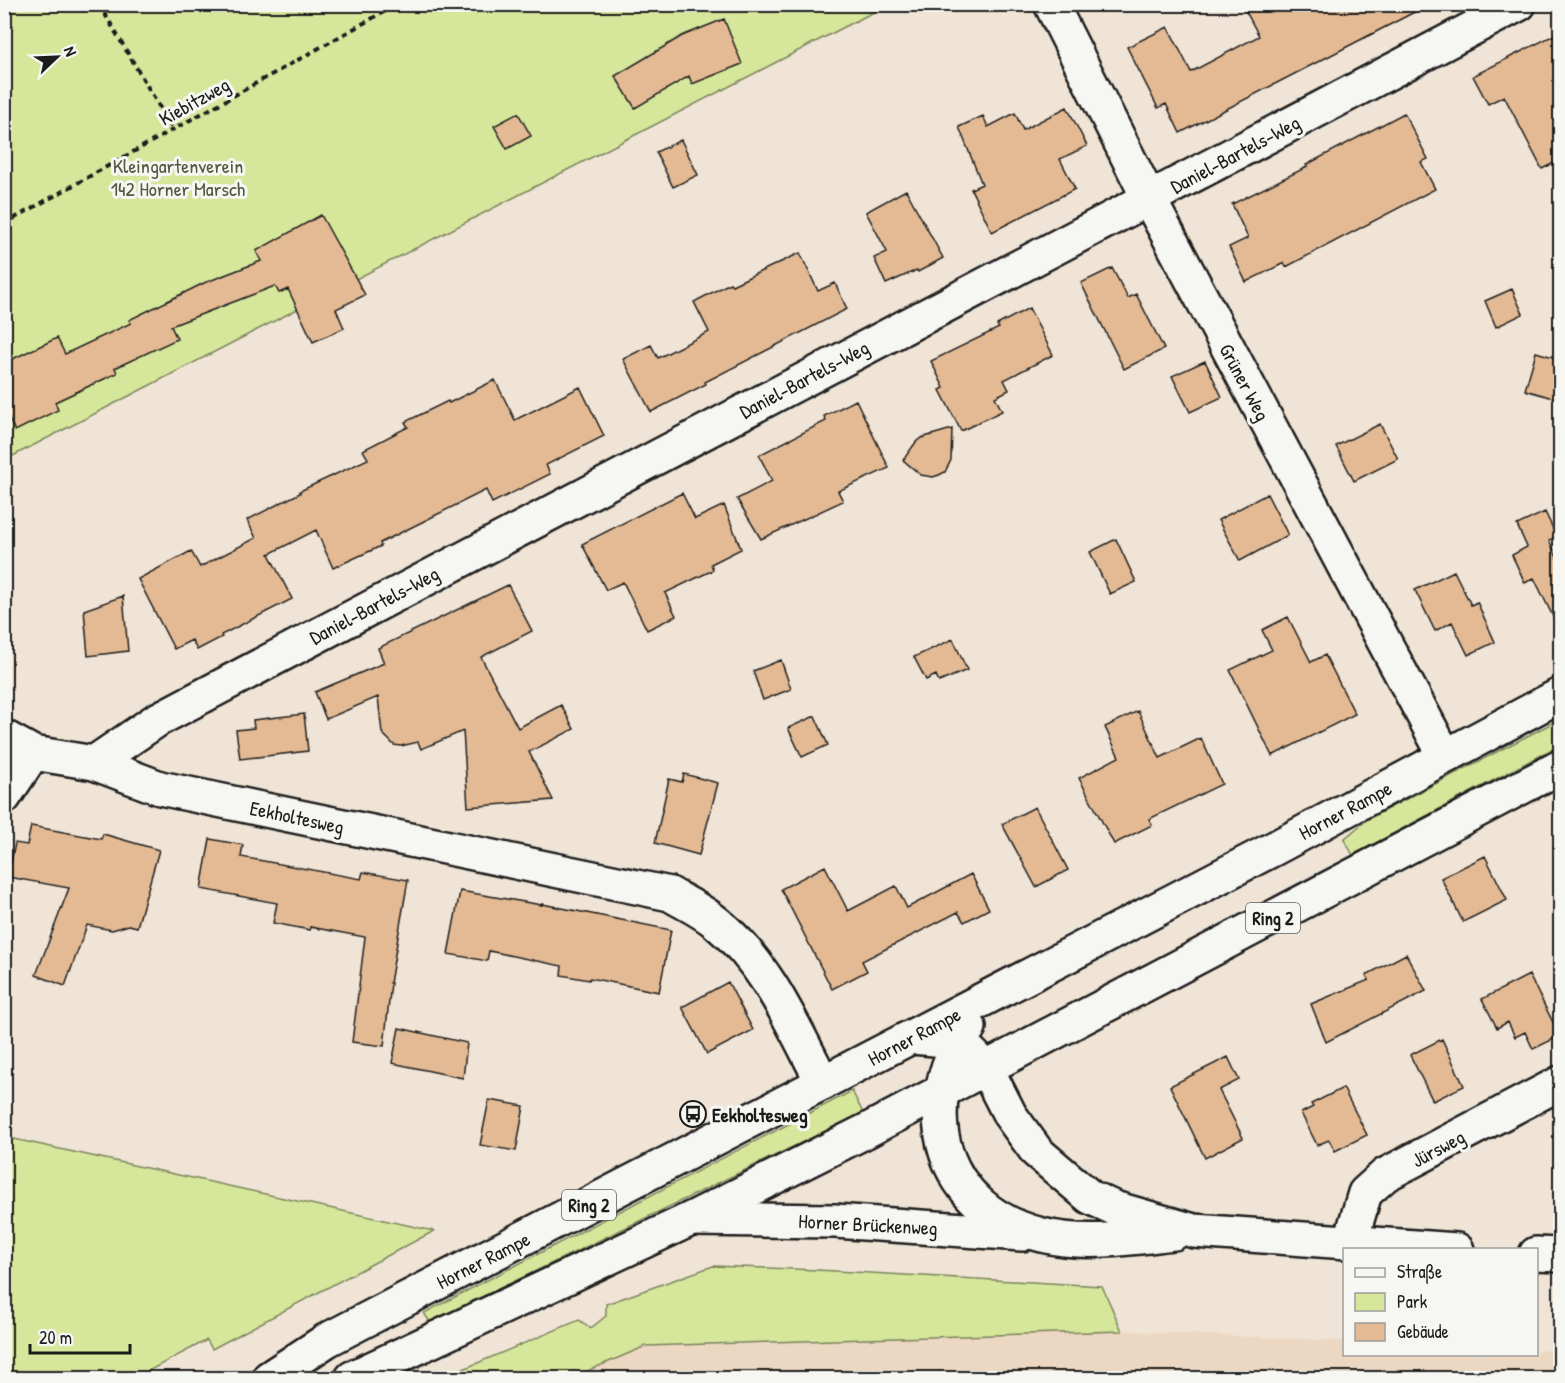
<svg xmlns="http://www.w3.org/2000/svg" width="1565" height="1383" font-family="'Patrick Hand',sans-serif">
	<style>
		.built { fill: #ecd7c2 }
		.green { fill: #d6e79b; stroke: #79825c; stroke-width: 1.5 }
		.building { fill: #e3ba93; stroke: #1c1c1c; stroke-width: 1.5 }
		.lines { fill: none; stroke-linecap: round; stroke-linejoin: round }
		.street-casing { stroke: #1c1c1c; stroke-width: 38 }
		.secondary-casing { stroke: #1c1c1c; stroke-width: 38 }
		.primary-casing { stroke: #1c1c1c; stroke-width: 38 }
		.path { stroke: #1c1c1c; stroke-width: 4; stroke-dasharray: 6 4.5; stroke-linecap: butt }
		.street { stroke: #f6f6f2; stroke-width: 33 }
		.secondary { stroke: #f6f6f2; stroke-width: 33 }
		.primary { stroke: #f6f6f2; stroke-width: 33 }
		.labels { text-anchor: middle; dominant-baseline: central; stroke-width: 6; stroke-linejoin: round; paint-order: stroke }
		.shield { fill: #f6f6f2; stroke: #5d5d5c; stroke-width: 1.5 }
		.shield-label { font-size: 18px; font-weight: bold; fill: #1c1c1c }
		.street-label { font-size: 20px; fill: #1c1c1c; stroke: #f6f6f2 }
		.park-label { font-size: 20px; fill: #545942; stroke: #f6f6f2 }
		.poi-label { font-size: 20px; font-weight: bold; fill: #1c1c1c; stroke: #f6f6f2; text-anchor: start }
	</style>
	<rect width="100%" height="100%" fill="#f0e4d6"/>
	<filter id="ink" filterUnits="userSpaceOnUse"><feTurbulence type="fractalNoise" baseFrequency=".0167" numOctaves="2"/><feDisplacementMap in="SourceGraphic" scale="12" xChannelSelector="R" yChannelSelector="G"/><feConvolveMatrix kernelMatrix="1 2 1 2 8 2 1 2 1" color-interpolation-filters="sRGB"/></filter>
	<g filter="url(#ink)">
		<!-- built -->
		<path class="built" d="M1122 1331 1344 1341V1354H1536L1537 1350 1560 1351V1378H571L646 1346Z"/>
		<!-- green -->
		<path class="green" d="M5 5H887L5 460Z
			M1560 719V743L1554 748 1353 855 1344 839 1368 819Z
			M852 1091 863 1113 430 1322 424 1313Z
			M5 1137 434 1231 212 1349 207 1340 148 1371 151 1378H5Z
			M713 1266 817 1270 1102 1286 1122 1331 646 1346 571 1378H442L579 1320 591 1328 606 1316V1304Z"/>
		<!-- building -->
		<path class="building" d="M1242 4H1430L1180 133 1166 104 1158 108 1127 47 1168 27 1191 72 1259 36Z
			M724 19 742 64 692 84 689 76 635 108 615 76 682 36Z
			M1560 32V160L1542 169 1504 96 1488 104 1473 76Z
			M1067 107 1087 146 1060 159 1075 189 992 232 971 189 982 184 959 127 983 116 988 127 1015 113 1023 130Z
			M518 113 531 136 507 149 494 126Z
			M1404 113 1428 159 1421 162 1435 189 1286 267 1284 263 1246 282 1229 247 1248 238 1232 204 1307 167 1306 165Z
			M681 140 698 175 673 187 656 152Z
			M906 190 943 258 918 272 917 270 886 284 874 258 887 252 866 212Z
			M321 215 365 295 336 309 344 328 313 342 288 289 279 293 275 286 171 326 177 339 115 368 117 373 55 402 58 410 15 431 4 409V363L57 338 65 354 131 323 129 320 204 283 261 261 256 251Z
			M800 253 818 291 835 283 847 309 705 382 706 384 651 412 623 359 651 345 658 358 709 332 694 302 730 283 732 285Z
			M1112 268 1128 298 1136 294 1164 349 1124 369 1081 283Z
			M1512 289 1523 314 1496 327 1485 301Z
			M1029 308 1053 355 1004 380 1009 390 995 397 1002 411 961 431 940 390 944 388 931 361 999 328 997 325Z
			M1536 352 1560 359V400L1525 390Z
			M1205 361 1222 397 1190 412 1172 376Z
			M495 380 515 420 580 387 604 436 546 465 550 474 492 503 486 490 380 543 381 546 333 568 316 530 269 554 292 599 221 635 222 637 197 650 192 640 174 649 138 579 191 551 200 567 256 538 247 520 300 493V491L368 459 363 450 408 427 405 422 448 401 449 403Z
			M856 400 889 468 838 491 843 501 761 539 737 499 772 481 759 455 826 421 824 416Z
			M1380 424 1398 459 1354 481 1336 446Z
			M952 429 951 460 945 472 939 475 933 477 921 475 903 460 916 442 921 438Z
			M682 493 695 519 724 505 741 549 711 564 713 570 665 593 676 616 647 630 623 582 606 590 582 544Z
			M1267 494 1288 535 1240 561 1218 520Z
			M1545 512 1557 537 1549 540 1560 564V631L1534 578 1525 583 1512 555 1527 547 1517 525Z
			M1116 539 1136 582 1110 594 1090 552Z
			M1454 571 1471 605 1477 602 1495 642 1468 655 1452 622 1435 631 1415 590Z
			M508 585 532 631 481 657 518 728 561 705 574 729 529 752 553 800 468 807 463 731 421 749 418 742 401 746 394 745 382 733 378 697 326 719 315 692 384 663 378 648Z
			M123 596 128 651 88 656 84 610Z
			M1288 617 1311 662 1325 655 1355 714 1272 756 1230 670 1272 650 1262 630Z
			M953 639 967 670 939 682 936 675 926 680 914 657Z
			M781 660 791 689 763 700 753 671Z
			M1138 711 1160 758 1201 738 1222 784 1149 819 1152 825 1114 844 1079 778 1119 757 1105 727Z
			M304 714 308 751 240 759 236 730 254 728 253 720Z
			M815 716 828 745 802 757 788 728Z
			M684 774 718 783 699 855 655 843 669 779 682 782Z
			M1035 807 1068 870 1036 887 1002 824Z
			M31 826 101 839 103 834 159 850 137 927 129 925 112 930 87 925 65 986 36 975 69 888 8 877 15 843 27 845Z
			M210 839 243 845 241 857 361 879 363 872 408 880 390 983H391L384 1046 352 1042 365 937 310 927V930L273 923 277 903 201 889Z
			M1485 856 1507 900 1463 922 1441 878Z
			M825 866 848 911 896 886 907 908 971 874 989 909 964 922 958 912 862 961 867 971 832 989 781 889Z
			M460 891 542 905V904L671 930 659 992 590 978 589 980 561 975 562 966 489 951 487 961 448 954Z
			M1406 954 1426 991 1326 1042 1311 1004 1369 980 1366 975Z
			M1529 975 1560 1036 1533 1049 1525 1032 1515 1037 1508 1022 1497 1028 1482 999Z
			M728 982 753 1030 707 1054 682 1007Z
			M399 1028 467 1043 463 1078 392 1063Z
			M1442 1039 1464 1086 1433 1101 1410 1055Z
			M1228 1057 1239 1080 1219 1090 1243 1138 1205 1158 1170 1086Z
			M1343 1088 1367 1135 1335 1151 1329 1140 1317 1145 1301 1113 1313 1107 1311 1104Z
			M489 1100 524 1106 516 1151 480 1145Z"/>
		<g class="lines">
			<defs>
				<path id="street" d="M1051 4 1149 199 1445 756
					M4 737 33 753 94 763 160 788 670 894C685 903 703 911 717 923 768 965 793 1026 823 1083
					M94 763 157 720 1519 4
					M4 797 33 753
					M1350 1243 1365 1193 1385 1175 1560 1083"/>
				<path id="secondary" d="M969 1027C912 1109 941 1211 1042 1235 1085 1246 1131 1238 1174 1233
					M912 1037 946 1040 957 1043 969 1051 986 1068 1010 1115 1037 1152 1090 1197 1114 1208 1194 1231 1457 1250
					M691 1219 835 1221 1022 1234
					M1536 1254 1560 1255"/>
				<path id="primary" d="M269 1378 327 1340 1275 848 1560 695
					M352 1378 691 1219 866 1131 1560 767"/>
			</defs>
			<!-- street casing -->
			<use href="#street" class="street-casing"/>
			<!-- secondary casing -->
			<use href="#secondary" class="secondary-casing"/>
			<!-- primary casing -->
			<use href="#primary" class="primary-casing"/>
			<!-- path -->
			<path class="path" d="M99 4 173 130
				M4 224 398 4"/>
			<!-- street -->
			<use href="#street" class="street"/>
			<!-- secondary -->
			<use href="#secondary" class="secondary"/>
			<!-- primary -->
			<use href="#primary" class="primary"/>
		</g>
	</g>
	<!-- icons -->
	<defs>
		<symbol id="bus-ring" viewBox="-11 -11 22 22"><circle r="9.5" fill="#f6f6f2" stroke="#1c1c1c" stroke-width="1.5"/><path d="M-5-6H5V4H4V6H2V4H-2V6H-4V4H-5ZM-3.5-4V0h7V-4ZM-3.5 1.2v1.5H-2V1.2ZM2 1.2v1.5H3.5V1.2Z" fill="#1c1c1c"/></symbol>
	</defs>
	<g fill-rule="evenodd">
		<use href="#bus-ring" x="678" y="1099" width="30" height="30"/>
	</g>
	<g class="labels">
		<!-- shield labels -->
		<g class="shield">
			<rect x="1246" y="903" width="54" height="30" rx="4.5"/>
			<rect x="562" y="1190" width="54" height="30" rx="4.5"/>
		</g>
		<g class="shield-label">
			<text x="1273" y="918">Ring 2</text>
			<text x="589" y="1205">Ring 2</text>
		</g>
		<!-- street labels -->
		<g class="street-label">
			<text transform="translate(194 101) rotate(-29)">Kiebitzweg</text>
			<text transform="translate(1235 154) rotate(-28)">Daniel-Bartels-Weg</text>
			<text transform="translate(804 379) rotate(-28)">Daniel-Bartels-Weg</text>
			<text transform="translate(1245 382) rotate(62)">Grüner Weg</text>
			<text transform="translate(374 605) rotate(-28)">Daniel-Bartels-Weg</text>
			<text transform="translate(1345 810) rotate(-28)">Horner Rampe</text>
			<text transform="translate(297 817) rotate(12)">Eekholtesweg</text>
			<text transform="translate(914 1036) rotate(-28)">Horner Rampe</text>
			<text transform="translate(1438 1148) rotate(-28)">Jürsweg</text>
			<text transform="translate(868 1224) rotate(3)">Horner Brückenweg</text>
			<text transform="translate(483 1260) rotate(-27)">Horner Rampe</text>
		</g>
		<!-- park labels -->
		<g class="park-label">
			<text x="178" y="165">Kleingartenverein<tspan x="178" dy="23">142 Horner Marsch</tspan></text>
		</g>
		<!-- poi labels -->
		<g class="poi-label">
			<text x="712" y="1114">Eekholtesweg</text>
		</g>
	</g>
	<!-- margin -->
	<rect width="1565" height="1383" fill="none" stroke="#f6f6f2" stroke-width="24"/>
	<rect x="12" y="12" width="1541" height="1359" fill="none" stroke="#1c1c1c" stroke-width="2" filter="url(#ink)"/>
	<!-- legend -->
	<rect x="1343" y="1248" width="195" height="108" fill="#f6f6f2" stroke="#9f9f9c" stroke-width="1.5"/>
	<rect x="1355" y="1268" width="30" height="9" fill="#f6f6f2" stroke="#9f9f9c" stroke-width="1.5"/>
	<text x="1397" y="1278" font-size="18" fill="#1c1c1c">Straße</text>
	<rect x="1355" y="1293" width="30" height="18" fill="#d6e79b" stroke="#9f9f9c" stroke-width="1.5"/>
	<text x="1397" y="1308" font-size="18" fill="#1c1c1c">Park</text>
	<rect x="1355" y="1323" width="30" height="18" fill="#e3ba93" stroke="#9f9f9c" stroke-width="1.5"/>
	<text x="1397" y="1338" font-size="18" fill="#1c1c1c">Gebäude</text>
	<!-- north arrow -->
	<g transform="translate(57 57) rotate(67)" stroke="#f6f6f2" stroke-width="4.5" paint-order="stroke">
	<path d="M0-4.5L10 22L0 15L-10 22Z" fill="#1c1c1c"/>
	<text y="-9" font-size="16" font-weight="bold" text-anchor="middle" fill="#1c1c1c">N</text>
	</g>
	<!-- scale -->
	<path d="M30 1344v9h100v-9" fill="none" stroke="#1c1c1c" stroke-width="3"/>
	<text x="39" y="1344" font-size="18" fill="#1c1c1c" stroke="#f6f6f2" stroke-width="4.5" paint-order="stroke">20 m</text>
</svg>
